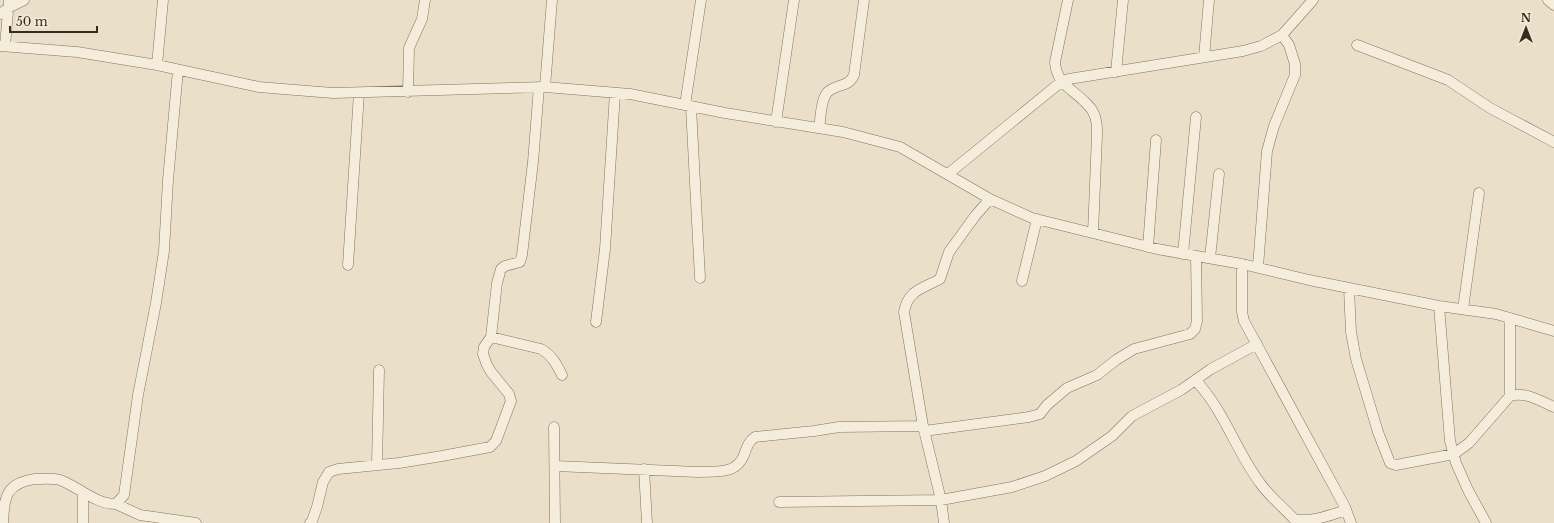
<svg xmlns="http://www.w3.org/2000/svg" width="1554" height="523" font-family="'Libre Baskerville',serif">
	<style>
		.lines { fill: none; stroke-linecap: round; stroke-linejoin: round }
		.minor-casing { stroke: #84725f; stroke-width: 11 }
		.minor { stroke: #f5eddb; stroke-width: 10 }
	</style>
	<rect width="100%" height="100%" fill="#eadfc8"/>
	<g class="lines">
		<defs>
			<path id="minor" d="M1068 0 1055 62C1056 82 1070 88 1084 101 1087 104 1090 107 1092 110 1097 118 1097 126 1097 135L1093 233
				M1548 0 1554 5
				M0 14 8 8 24 0
				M1357 45 1448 80 1490 108 1554 142
				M0 46 77 52 157 65 259 87 283 89 333 93 545 87 630 94 725 113 843 132 900 147 990 199 1032 218 1157 249 1242 264 1309 280 1439 306 1496 314 1554 331
				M5 46 9 0
				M1204 57 1209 0
				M157 65 163 0
				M1116 72 1123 0
				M545 87 552 0
				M408 92 409 48 422 19 425 0
				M685 105 701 0
				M691 107 700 278
				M776 122 794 0
				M819 128C821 118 820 104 826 94 834 83 848 89 854 75L864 0
				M948 174 1061 82 1069 79 1243 51 1261 46 1282 35 1313 0
				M1148 247 1156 140
				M1183 254 1196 117
				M1210 258 1219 174
				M1242 264V312L1244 321 1345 507 1351 523
				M348 265 359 93
				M1258 267 1267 151 1274 126 1295 75V64L1289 45 1282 35
				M1022 281 1037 219
				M1349 288 1351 332 1356 359 1378 432 1390 463 1396 465 1454 454 1469 443 1510 396C1525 391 1540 401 1554 407
				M1439 306 1450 441 1456 463 1468 490 1486 523
				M1463 309 1479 193
				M596 322 605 249 615 93
				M491 337 541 349C552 355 557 365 562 375
				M1196 381C1224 410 1236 451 1260 483 1269 496 1283 507 1294 519 1311 523 1330 515 1346 510
				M1510 396V318
				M554 427 555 523
				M924 431 1029 417 1040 414 1047 405 1067 388 1097 375 1116 360 1134 349 1190 334 1195 329 1197 321 1196 256
				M377 465 379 370
				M555 466 698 472C717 471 736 475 744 455 747 447 748 442 755 437L814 431 839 427 923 426
				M644 469 647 523
				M779 502 941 500 1012 487 1045 476 1076 461 1112 436 1132 416 1181 390 1211 369 1257 344
				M116 504 140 515 196 523
				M3 523C4 497 6 483 35 479 42 479 52 478 60 480 79 487 95 504 116 504L124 495 138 395 156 303 164 251 168 180 178 70
				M83 523V492
				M310 523 312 521 317 507 323 482 329 472 338 469 399 463 442 456 490 447 496 441 511 401 509 394 491 372 487 365 483 354 484 347 491 337 497 283 501 269 505 266 520 262 522 255 533 162 539 87
				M944 523 941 500 923 426 904 312C908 290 922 289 940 279L949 252 975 216 990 199"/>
		</defs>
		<!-- minor casing -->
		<use href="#minor" class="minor-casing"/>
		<!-- minor -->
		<use href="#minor" class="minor"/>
	</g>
	<!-- north arrow -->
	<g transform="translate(1526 28)" stroke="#f2ead7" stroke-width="3" paint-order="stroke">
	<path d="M0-3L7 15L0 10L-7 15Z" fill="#362b21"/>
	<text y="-6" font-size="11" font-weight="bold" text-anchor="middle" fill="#362b21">N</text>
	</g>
	<!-- scale -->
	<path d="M10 26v6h87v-6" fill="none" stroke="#362b21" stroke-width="2"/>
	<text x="16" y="26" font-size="12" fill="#362b21" stroke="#f2ead7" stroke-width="3" paint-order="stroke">50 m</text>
</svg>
